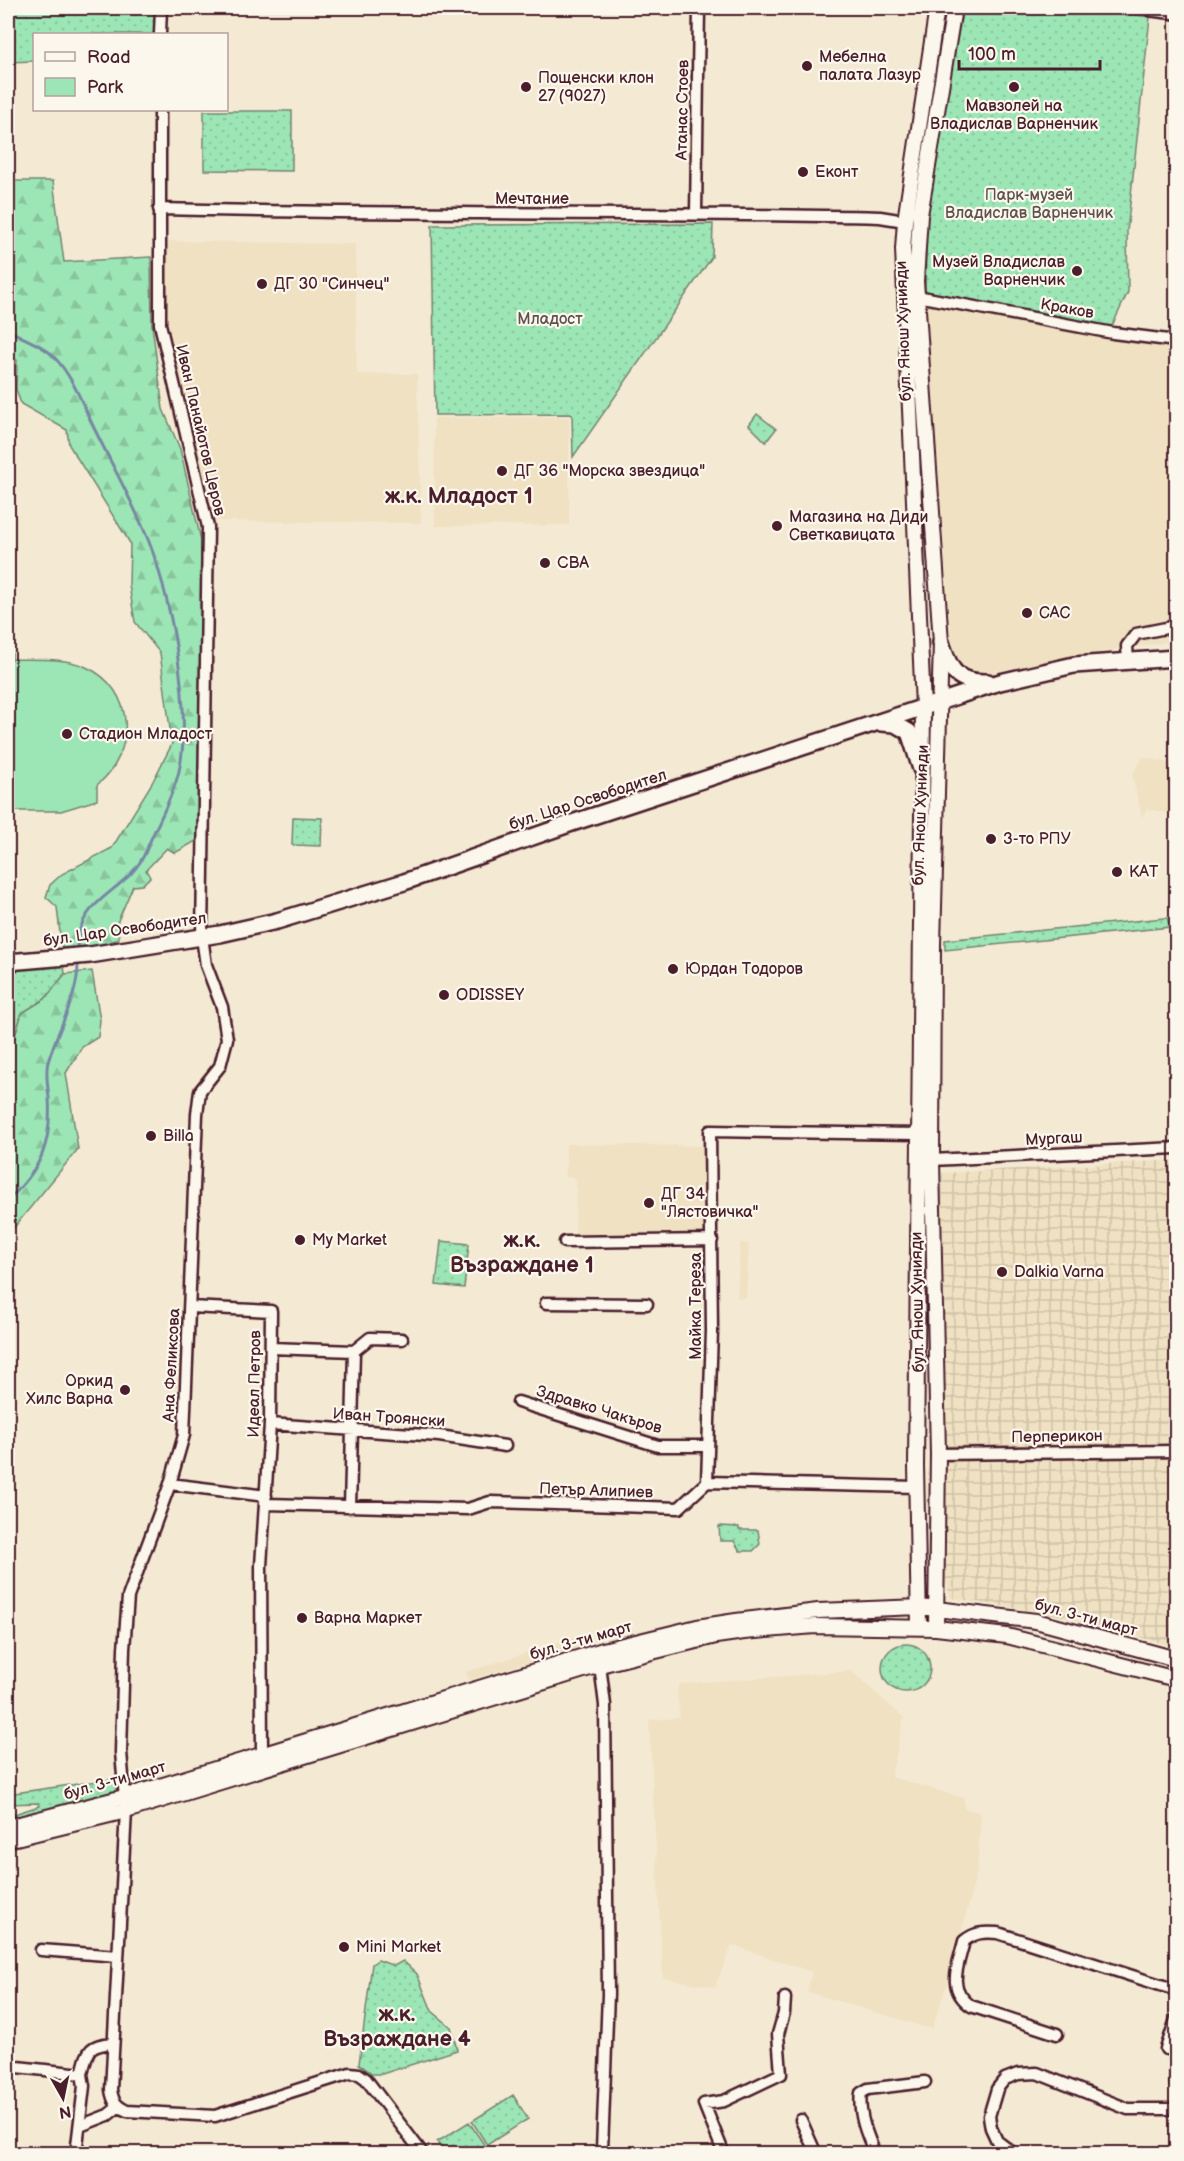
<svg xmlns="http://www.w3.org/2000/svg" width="1184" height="2161" font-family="'Balsamiq Sans',sans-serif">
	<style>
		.built { fill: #efe1c2 }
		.industrial { fill: url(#industrial-grid) }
		.green { fill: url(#green-dots); stroke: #738270; stroke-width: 1.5 }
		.forest { fill: url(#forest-firs); stroke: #738270; stroke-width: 1.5 }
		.pitch { fill: #9ce6b5; stroke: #738270; stroke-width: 1.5 }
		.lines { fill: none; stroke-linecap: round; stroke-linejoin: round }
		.stream { stroke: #7787a3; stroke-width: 3 }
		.minor-casing { stroke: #4a1f2b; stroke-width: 15 }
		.tertiary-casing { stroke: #4a1f2b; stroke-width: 18 }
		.secondary-casing { stroke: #4a1f2b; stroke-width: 20 }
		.minor { stroke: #fbf7ec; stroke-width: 10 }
		.tertiary { stroke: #fbf7ec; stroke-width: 14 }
		.secondary { stroke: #fbf7ec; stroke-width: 15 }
		.poi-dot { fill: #4a1f2b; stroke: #fbf7ec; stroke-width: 2 }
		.labels { text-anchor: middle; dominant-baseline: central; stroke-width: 4.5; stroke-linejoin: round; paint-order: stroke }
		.poi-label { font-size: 16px; fill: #4a1f2b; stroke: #fbf7ec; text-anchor: start }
		.street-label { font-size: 16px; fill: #4a1f2b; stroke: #fbf7ec }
		.park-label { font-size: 16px; fill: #5e514e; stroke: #fbf7ec }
		.district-label { font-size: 22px; font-weight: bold; fill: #4a1f2b; stroke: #fbf7ec }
	</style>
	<defs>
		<pattern id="industrial-grid" width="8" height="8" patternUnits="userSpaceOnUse" patternTransform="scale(1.5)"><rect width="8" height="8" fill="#efe1c2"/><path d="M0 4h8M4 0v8" fill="none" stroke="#cec1a7"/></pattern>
		<pattern id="green-dots" width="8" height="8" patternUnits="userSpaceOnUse" patternTransform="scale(1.5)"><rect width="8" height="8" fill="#9ce6b5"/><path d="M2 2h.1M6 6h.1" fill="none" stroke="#88c59c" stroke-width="1.8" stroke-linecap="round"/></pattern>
		<pattern id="forest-firs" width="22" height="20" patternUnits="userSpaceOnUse" patternTransform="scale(1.5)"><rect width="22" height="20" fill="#9ce6b5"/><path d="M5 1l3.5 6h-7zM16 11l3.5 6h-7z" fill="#88c59c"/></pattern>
	</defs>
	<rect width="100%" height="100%" fill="#f4ead3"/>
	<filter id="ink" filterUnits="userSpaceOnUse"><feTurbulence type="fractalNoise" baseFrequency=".0167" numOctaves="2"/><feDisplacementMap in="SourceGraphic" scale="12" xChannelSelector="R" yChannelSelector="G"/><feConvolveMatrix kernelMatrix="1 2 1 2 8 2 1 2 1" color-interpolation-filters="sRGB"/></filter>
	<g filter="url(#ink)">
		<!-- built -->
		<path class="built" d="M168 241 355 244 357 374H417L421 523 215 521 167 325Z
			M926 304 1118 339 1176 345V641L1061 658 983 674 969 672 958 664 952 652Z
			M569 417V525L435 526 434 418Z
			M1143 757 1176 764 1174 814 1146 809 1142 817 1132 775Z
			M566 1144 709 1146 708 1236 575 1234 576 1178 566 1177Z
			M740 1243 749 1244 746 1298H737Z
			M577 1637 580 1646 469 1680 466 1672Z
			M851 1671 904 1718 891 1777 964 1798V1808L981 1813 977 1871 955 1959 932 2029 807 1992 812 1972 732 1945 715 1987 663 1978 649 1720 680 1718 677 1692 679 1684Z"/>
		<!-- industrial -->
		<path class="industrial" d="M1176 1160V1647L1054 1614 950 1598 945 1576 946 1471 942 1173Z"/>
		<!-- green -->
		<path class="green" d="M8 8H157V34H34V61L8 62Z
			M963 8H1087L1150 17 1127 232 1128 292 1111 328 925 292 927 200Z
			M204 111H292V171L204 170Z
			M713 224 712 257 573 457 572 414 435 415 432 225Z
			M757 414 776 429 766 442 749 425Z
			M293 817 322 818 321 846 292 845Z
			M1164 918H1167L1170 927 945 950V940Z
			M64 966 65 974 45 999 22 1013 10 1052 8 1099V969Z
			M441 1241 469 1244 464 1288 436 1285Z
			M719 1526 739 1527V1530H758L760 1544 753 1551H740L734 1541H720Z
			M882 1668a24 24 0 1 1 48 0a24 24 0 1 1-48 0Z
			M112 1779 115 1782 117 1792 8 1823V1816L39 1806 38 1803 8 1804V1794Z
			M378 1960 394 1966 403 1961 417 1974 432 2011 451 2027 457 2050 382 2074H373L359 2064 372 1964Z
			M513 2095 528 2119 487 2145 472 2121Z
			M469 2122 485 2146 473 2153H444L437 2142Z"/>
		<!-- forest -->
		<path class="forest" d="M8 181H53L64 262 151 257 152 325 163 409 180 449 201 540 199 836 196 841 175 853 167 848 146 870 150 877 142 885 133 886 117 923 119 939 97 946 62 951 57 907 46 897 50 885 62 874 112 848 152 783 172 744 160 653 135 622 129 585 130 543 69 445 67 430 21 404 16 389 17 360 8 358Z
			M92 971 100 1020 98 1037 82 1047 66 1073 78 1149 8 1235V1099L10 1052 22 1013 45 999 65 974Z"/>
		<!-- pitch -->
		<path class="pitch" d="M8 644H12V659C36 660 64 657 86 667 136 689 137 753 97 785V800L61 811H8Z"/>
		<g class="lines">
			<!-- stream -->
			<path class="stream" d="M8 329C21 339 43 344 54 357 73 376 84 408 96 432 112 465 130 497 144 530 170 587 193 710 179 771 173 798 156 825 146 851 128 894 76 896 77 951
				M8 1200C41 1169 52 1144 49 1098 48 1087 45 1072 48 1062 58 1027 79 997 78 961"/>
			<defs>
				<path id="minor" d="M160 34 161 8
					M160 110V324L208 527 202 937 206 965 222 1007 227 1039 220 1066 200 1091 197 1114 184 1435 170 1484 128 1597 124 1649 121 1752 126 1811 111 2090C113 2102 116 2106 127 2111L215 2116 350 2073 359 2074 366 2079 423 2154
					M159 209C400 215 640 212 880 217L905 221
					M696 213 699 8
					M917 296 1113 333 1176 341
					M1128 661 1127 646 1136 634 1176 626
					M932 1160 1176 1148
					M565 1242 712 1240
					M546 1303 647 1304
					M190 1307 271 1311 270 1424 261 1566 262 1755
					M271 1348 354 1351
					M518 1402 658 1446H708
					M270 1424 439 1436 505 1446
					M938 1454 1176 1451
					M707 1482 712 1331 710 1131 917 1134
					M170 1484 266 1496
					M266 1504 468 1509 490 1502 679 1508 707 1482 917 1487
					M350 1507 354 1351 370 1338 402 1339
					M41 1950 118 1956
					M1057 2034 971 2006C946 1988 958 1967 964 1941 975 1932 984 1932 998 1933L1176 1990
					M1166 2049 1176 2019
					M1176 2064V2085
					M8 2066 82 2074 84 2086 76 2154
					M82 2074C88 2050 88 2045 113 2043
					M801 2120 816 2154
					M80 2126 108 2115 118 2107
					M594 2154 602 2150 608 1994 605 1705 600 1665
					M724 2154 704 2104 724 2101 781 2074 778 2034 784 2013 785 1998
					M875 2154C867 2135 858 2114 861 2093L868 2089 925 2082
					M1014 2154 997 2141 991 2128 989 2116 997 2089 1005 2079 1018 2074 1037 2073 1128 2109H1176"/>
				<path id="tertiary" d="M919 1626 916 1466 923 707 903 249 905 221 937 8
					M936 1628 938 1454 932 1160 933 945 941 642 916 281 920 215 954 8
					M8 1827 124 1797 603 1650 697 1627 736 1621 818 1611 920 1607 1036 1621 1176 1659
					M8 1840 126 1811 600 1665 716 1636 744 1632 815 1626 936 1628 1007 1636 1176 1679"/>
				<path id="secondary" d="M1152 8 1176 11
					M941 642C950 671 956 683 988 682
					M881 723 895 724 909 732 921 769
					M8 962 90 955 220 934 277 921 404 882 572 823 1000 682 1074 665 1176 658"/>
			</defs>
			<!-- minor casing -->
			<use href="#minor" class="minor-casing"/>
			<!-- tertiary casing -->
			<use href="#tertiary" class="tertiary-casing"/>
			<!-- secondary casing -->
			<use href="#secondary" class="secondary-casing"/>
			<!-- minor -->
			<use href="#minor" class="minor"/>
			<!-- tertiary -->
			<use href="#tertiary" class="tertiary"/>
			<!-- secondary -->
			<use href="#secondary" class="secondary"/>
		</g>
	</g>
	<!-- markers -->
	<g class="poi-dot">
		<circle cx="807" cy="66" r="6"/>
		<circle cx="526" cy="87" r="6"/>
		<circle cx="1014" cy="87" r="6"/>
		<circle cx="803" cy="172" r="6"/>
		<circle cx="1077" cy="271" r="6"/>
		<circle cx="262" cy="284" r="6"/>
		<circle cx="502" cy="471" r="6"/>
		<circle cx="777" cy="526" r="6"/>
		<circle cx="545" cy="563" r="6"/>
		<circle cx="1027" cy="613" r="6"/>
		<circle cx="67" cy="734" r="6"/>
		<circle cx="991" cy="839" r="6"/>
		<circle cx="1117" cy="872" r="6"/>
		<circle cx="673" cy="969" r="6"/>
		<circle cx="444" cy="995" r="6"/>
		<circle cx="151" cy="1136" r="6"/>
		<circle cx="649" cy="1203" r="6"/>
		<circle cx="300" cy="1240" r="6"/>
		<circle cx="1002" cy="1272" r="6"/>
		<circle cx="125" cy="1390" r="6"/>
		<circle cx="302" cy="1618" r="6"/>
		<circle cx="344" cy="1947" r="6"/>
	</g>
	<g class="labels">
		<!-- poi labels -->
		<g class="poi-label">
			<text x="819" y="57">Мебелна<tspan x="819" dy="18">палата Лазур</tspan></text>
			<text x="538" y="78">Пощенски клон<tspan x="538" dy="18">27 (9027)</tspan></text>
			<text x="1014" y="106" text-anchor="middle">Мавзолей на<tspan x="1014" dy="18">Владислав Варненчик</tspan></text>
			<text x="815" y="172">Еконт</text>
			<text x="1065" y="262" text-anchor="end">Музей Владислав<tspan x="1065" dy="18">Варненчик</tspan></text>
			<text x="274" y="284">ДГ 30 "Синчец"</text>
			<text x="514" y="471">ДГ 36 "Морска звездица"</text>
			<text x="789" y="517">Магазина на Диди<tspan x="789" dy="18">Светкавицата</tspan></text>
			<text x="557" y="563">CBA</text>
			<text x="1039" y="613">САС</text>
			<text x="79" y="734">Стадион Младост</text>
			<text x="1003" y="839">3-то РПУ</text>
			<text x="1129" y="872">КАТ</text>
			<text x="685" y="969">Юрдан Тодоров</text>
			<text x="456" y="995">ODISSEY</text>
			<text x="163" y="1136">Billa</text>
			<text x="661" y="1194">ДГ 34<tspan x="661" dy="18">"Лястовичка"</tspan></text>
			<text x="312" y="1240">My Market</text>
			<text x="1014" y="1272">Dalkia Varna</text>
			<text x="113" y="1381" text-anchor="end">Оркид<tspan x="113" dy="18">Хилс Варна</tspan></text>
			<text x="314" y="1618">Варна Маркет</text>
			<text x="356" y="1947">Mini Market</text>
		</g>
		<!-- street labels -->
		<g class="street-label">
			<text transform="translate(683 110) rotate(-89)">Атанас Стоев</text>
			<text x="532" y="199">Мечтание</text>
			<text transform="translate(1067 309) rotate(10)">Краков</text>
			<text transform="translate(904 331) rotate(-92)">бул. Янош Хунияди</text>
			<text transform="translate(200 430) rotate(77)">Иван Панайотов Церов</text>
			<text transform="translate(588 800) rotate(-18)">бул. Цар Освободител</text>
			<text transform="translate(921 815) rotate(-88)">бул. Янош Хунияди</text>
			<text transform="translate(125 930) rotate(-8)">бул. Цар Освободител</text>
			<text transform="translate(1054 1139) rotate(-3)">Мургаш</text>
			<text transform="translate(918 1302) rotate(-91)">бул. Янош Хунияди</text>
			<text transform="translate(696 1306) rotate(-90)">Майка Тереза</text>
			<text transform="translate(172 1365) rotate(-87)">Ана Феликсова</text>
			<text transform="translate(255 1384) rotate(-89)">Идеал Петров</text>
			<text transform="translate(599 1410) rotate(17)">Здравко Чакъров</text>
			<text transform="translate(389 1418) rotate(4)">Иван Троянски</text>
			<text transform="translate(1057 1437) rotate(-1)">Перперикон</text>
			<text transform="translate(596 1491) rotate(2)">Петър Алипиев</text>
			<text transform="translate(1086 1618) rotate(15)">бул. 3-ти март</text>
			<text transform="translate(581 1641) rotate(-16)">бул. 3-ти март</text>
			<text transform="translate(115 1781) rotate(-16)">бул. 3-ти март</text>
		</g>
		<!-- park labels -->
		<g class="park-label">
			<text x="1029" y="195">Парк-музей<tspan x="1029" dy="18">Владислав Варненчик</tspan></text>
			<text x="550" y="319">Младост</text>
		</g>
		<!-- district labels -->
		<g class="district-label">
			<text x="459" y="496">ж.к. Младост 1</text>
			<text x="522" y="1240">ж.к.<tspan x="522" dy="25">Възраждане 1</tspan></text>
			<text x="397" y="2014">ж.к.<tspan x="397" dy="25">Възраждане 4</tspan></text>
		</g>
	</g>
	<!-- margin -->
	<rect width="1184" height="2161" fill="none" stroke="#fbf7ec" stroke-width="30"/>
	<rect x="15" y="15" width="1154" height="2131" fill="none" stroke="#4a1f2b" stroke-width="2" filter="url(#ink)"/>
	<!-- legend -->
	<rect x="33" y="33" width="195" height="78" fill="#fbf7ec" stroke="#b4a19f" stroke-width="1.5"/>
	<rect x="45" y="52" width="30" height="9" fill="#fbf7ec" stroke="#b4a19f" stroke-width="1.5"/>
	<text x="87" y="63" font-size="18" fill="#4a1f2b">Road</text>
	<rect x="45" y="78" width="30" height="18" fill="#9ce6b5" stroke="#b4a19f" stroke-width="1.5"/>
	<text x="87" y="93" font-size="18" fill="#4a1f2b">Park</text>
	<!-- north arrow -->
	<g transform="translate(63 2098) rotate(171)" stroke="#fbf7ec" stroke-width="4.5" paint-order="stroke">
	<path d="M0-4.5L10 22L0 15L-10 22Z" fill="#4a1f2b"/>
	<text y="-9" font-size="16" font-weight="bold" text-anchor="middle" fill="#4a1f2b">N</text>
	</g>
	<!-- scale -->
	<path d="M959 60v9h141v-9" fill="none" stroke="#4a1f2b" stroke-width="3"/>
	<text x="968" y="60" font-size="18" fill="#4a1f2b" stroke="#fbf7ec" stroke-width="4.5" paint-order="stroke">100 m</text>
</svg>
